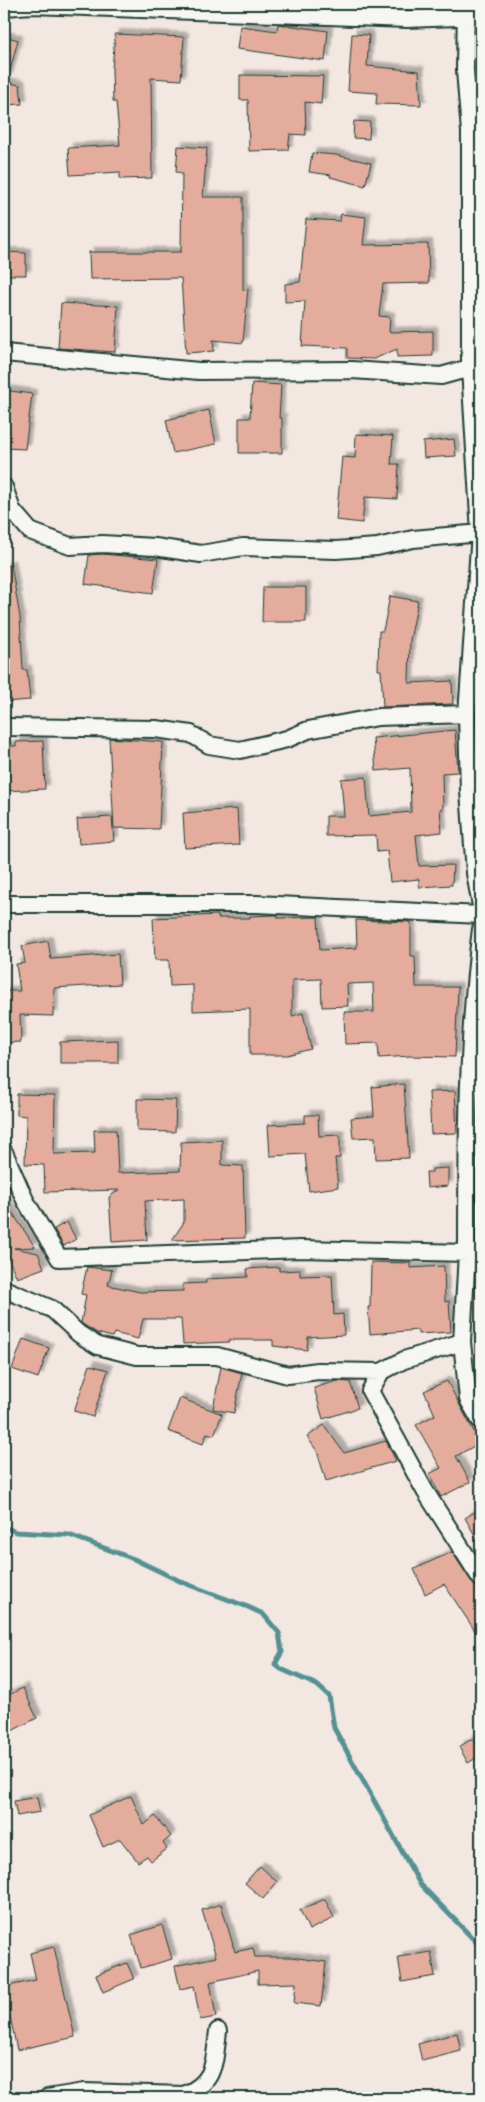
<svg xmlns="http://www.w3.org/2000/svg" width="485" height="2102" font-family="Mynerve,sans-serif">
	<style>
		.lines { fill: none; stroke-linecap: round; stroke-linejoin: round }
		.stream { stroke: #549093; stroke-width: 5 }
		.building { fill: #e4ac9c; stroke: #1f3d34; filter: url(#shadow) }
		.minor-casing { stroke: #1f3d34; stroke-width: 20 }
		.minor { stroke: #f6f6f2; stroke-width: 16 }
	</style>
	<defs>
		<filter id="shadow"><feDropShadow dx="4.5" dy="-4.5" stdDeviation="1" flood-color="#0004"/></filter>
	</defs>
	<rect width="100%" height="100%" fill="#f2e7e1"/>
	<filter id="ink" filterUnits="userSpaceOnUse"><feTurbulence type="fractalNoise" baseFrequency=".02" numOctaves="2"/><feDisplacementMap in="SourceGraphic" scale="10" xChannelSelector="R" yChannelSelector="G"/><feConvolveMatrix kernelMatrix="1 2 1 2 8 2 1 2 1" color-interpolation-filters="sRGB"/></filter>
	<g filter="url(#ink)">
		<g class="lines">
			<!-- stream -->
			<path class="stream" d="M4 1527 16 1532 69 1535 134 1559 184 1583 248 1607 263 1614 279 1633 282 1652 275 1664 281 1669 317 1685 329 1696 334 1728 420 1884 481 1947"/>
		</g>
		<!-- building -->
		<path class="building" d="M278 24 328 31 325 61 237 49 240 26 277 31Z
			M115 34 184 37 181 80 151 78 152 178 120 179V172L70 175 68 148 120 145 116 102H113L112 70Z
			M352 34 369 35 367 66 419 71 421 105 376 104 377 93 348 91Z
			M4 36 18 40 8 78 4 77Z
			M240 75 323 76 321 104 305 102 306 135 290 134 288 150 249 151 248 100H240Z
			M4 82 20 85 22 104 4 105Z
			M354 121 370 122 369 139 353 138Z
			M178 146 207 148 203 197H243V290L248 289 243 343 213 340 214 351 186 353 181 278 90 279 89 252H181L182 173 176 172Z
			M312 153 336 155 371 163 365 186 330 177 331 175 309 172Z
			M341 214 366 217 363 245 428 244 429 283 383 284 379 316 390 317 389 332 433 331V356L397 357V349L374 359 347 358V348L302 346 305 301 285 302V284L300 282 306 219 340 221Z
			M4 252 26 253V275H4Z
			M61 303 118 306 115 352 58 348Z
			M252 383 281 385 279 418H282V453H239V418H250Z
			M4 390 32 394 25 449 4 448Z
			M209 410 216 444 173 453 166 420Z
			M356 434 393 436 391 464H399L397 499 365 497 362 523 336 520 342 457 355 458Z
			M454 439 456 456 424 458 423 442Z
			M102 554 158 559 153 593 85 584 89 555Z
			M11 565 20 617 23 670H27L30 700 4 702V566Z
			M263 587H306V622H262Z
			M390 596 418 601 410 640 409 683 452 681 453 704 383 707 381 670H378L379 631H383Z
			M455 730 458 772 442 773 443 809H440L442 832 416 835 419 866 453 865 452 885 419 887V879L390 882 387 851 377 852 376 835 326 836V816H344L341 779 366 777 369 816 411 812 410 768 376 771 373 738Z
			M109 738 163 742 159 829 114 828Z
			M43 741 45 789 4 791V746H16V742Z
			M237 809 239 845 185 848 183 813Z
			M112 817 114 841 79 844 77 819Z
			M218 915V918H250V916L275 915H278V918L318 917 320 950 357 948 356 920 411 922V956H415L416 987H458L455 1057 411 1056 379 1058 378 1043 345 1044 344 1012H374L373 983 347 984 348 1006 322 1007 321 979 292 980V1016L303 1013 311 1049 287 1055H250V1009L193 1011V985L170 986 169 960H155L153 918Z
			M48 941 51 959 118 954 120 984 54 988 53 1016 20 1015 21 1042 4 1043V991H20L16 964 25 963 22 946Z
			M118 1040V1063H60V1042Z
			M404 1084 409 1158 376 1159 375 1137 353 1138 351 1118 374 1116 372 1087Z
			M455 1091 457 1133 431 1134 429 1092Z
			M17 1094 55 1095 54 1154 95 1153 94 1130H116L118 1173 180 1171 181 1142 222 1140V1165L243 1166 245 1238 172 1240 184 1222V1199L145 1201 147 1240 112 1242 109 1197 119 1190 45 1192 44 1165 25 1164 26 1116 17 1115Z
			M137 1099 176 1100 175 1132 137 1131Z
			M305 1115H318L319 1136 340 1135V1158H335L338 1187 309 1191 305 1154 270 1156 268 1125 305 1123Z
			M448 1168V1186L427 1188 426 1172H432V1169Z
			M4 1200 35 1247 14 1248 38 1253 44 1268 17 1278 4 1249Z
			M67 1222 76 1239 64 1246 54 1229Z
			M371 1262 410 1263V1268L444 1266 445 1302 449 1301 451 1332 418 1334V1330L370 1334 368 1307H370Z
			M87 1267 112 1270 108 1285 140 1292 183 1291V1284L206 1283V1279L248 1277 247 1269 279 1267V1271L300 1270V1276L332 1275 334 1315 343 1314 344 1335 308 1337 307 1350 273 1346V1340H229V1342L183 1344 181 1319H143L138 1339 114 1333 112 1337 97 1333 81 1323 86 1295 81 1294Z
			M23 1339 49 1348 38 1378 12 1369Z
			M90 1365 108 1370 93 1417 74 1411Z
			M221 1367 242 1373 234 1413 213 1409Z
			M337 1381 350 1382 358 1408 323 1419 314 1388Z
			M447 1381 480 1443 456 1456 470 1482 441 1497 429 1474 441 1468 416 1425 435 1415 424 1391Z
			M180 1398 222 1414 214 1435 207 1433 203 1444 168 1431Z
			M324 1425 344 1453 386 1441 396 1461 326 1481 317 1451 307 1437Z
			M481 1508V1546L465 1518Z
			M452 1552 473 1584 481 1589V1640L444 1584 425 1594 414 1569Z
			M23 1688 37 1718 4 1735V1697Z
			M473 1738 481 1755 468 1763 459 1747Z
			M131 1796 144 1825 155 1816 171 1836 163 1843 167 1849 151 1861 147 1856 138 1862 120 1839 103 1847 89 1815Z
			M37 1797 40 1812 17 1816 14 1801Z
			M260 1866 277 1882 263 1899 245 1883Z
			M325 1899 334 1918 309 1930 300 1910Z
			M221 1904 235 1952 253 1948 255 1957H291L326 1962 321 2006 294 2003 296 1983 258 1984V1971L210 1982 216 2017 200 2020 194 1986 180 1989 175 1966 216 1957 202 1910Z
			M162 1925 172 1959 141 1968 131 1935Z
			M54 1947 75 2037 17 2050 4 1987 36 1980 30 1953Z
			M431 1952 435 1976 402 1982 398 1957Z
			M127 1963 134 1979 103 1992 96 1975Z
			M457 2033 461 2051 422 2061 418 2044Z"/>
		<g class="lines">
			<defs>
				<path id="minor" d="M466 4 465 70 470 132V368L480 533 467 714 469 791 475 873 481 906
					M4 7 32 5 407 19 481 16
					M4 353 199 371 352 370 441 376 470 368
					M4 487 12 510 30 531 70 546 102 544 155 547 201 554 243 547 336 550 377 547 413 539 481 533
					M4 727 156 729 191 734 209 745 240 750 287 739 308 730 378 717 467 714
					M4 904H257L481 915
					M481 929C467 1037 467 1145 467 1253L481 1252
					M4 1152 25 1200 59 1258 301 1249 467 1253 462 1342 468 1399 480 1420
					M4 1289 52 1309 79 1334 98 1346 137 1356H217L288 1375 318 1371 381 1372
					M462 1342 404 1360 381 1372 370 1391 425 1491 481 1579
					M47 2098 84 2092 184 2095C216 2082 214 2062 218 2031"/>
			</defs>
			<!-- minor casing -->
			<use href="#minor" class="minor-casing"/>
			<!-- minor -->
			<use href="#minor" class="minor"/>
		</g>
	</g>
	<!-- margin -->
	<rect width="485" height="2102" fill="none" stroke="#f6f6f2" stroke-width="20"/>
	<rect x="10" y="10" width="465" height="2082" fill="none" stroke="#1f3d34" stroke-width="2" filter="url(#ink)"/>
</svg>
